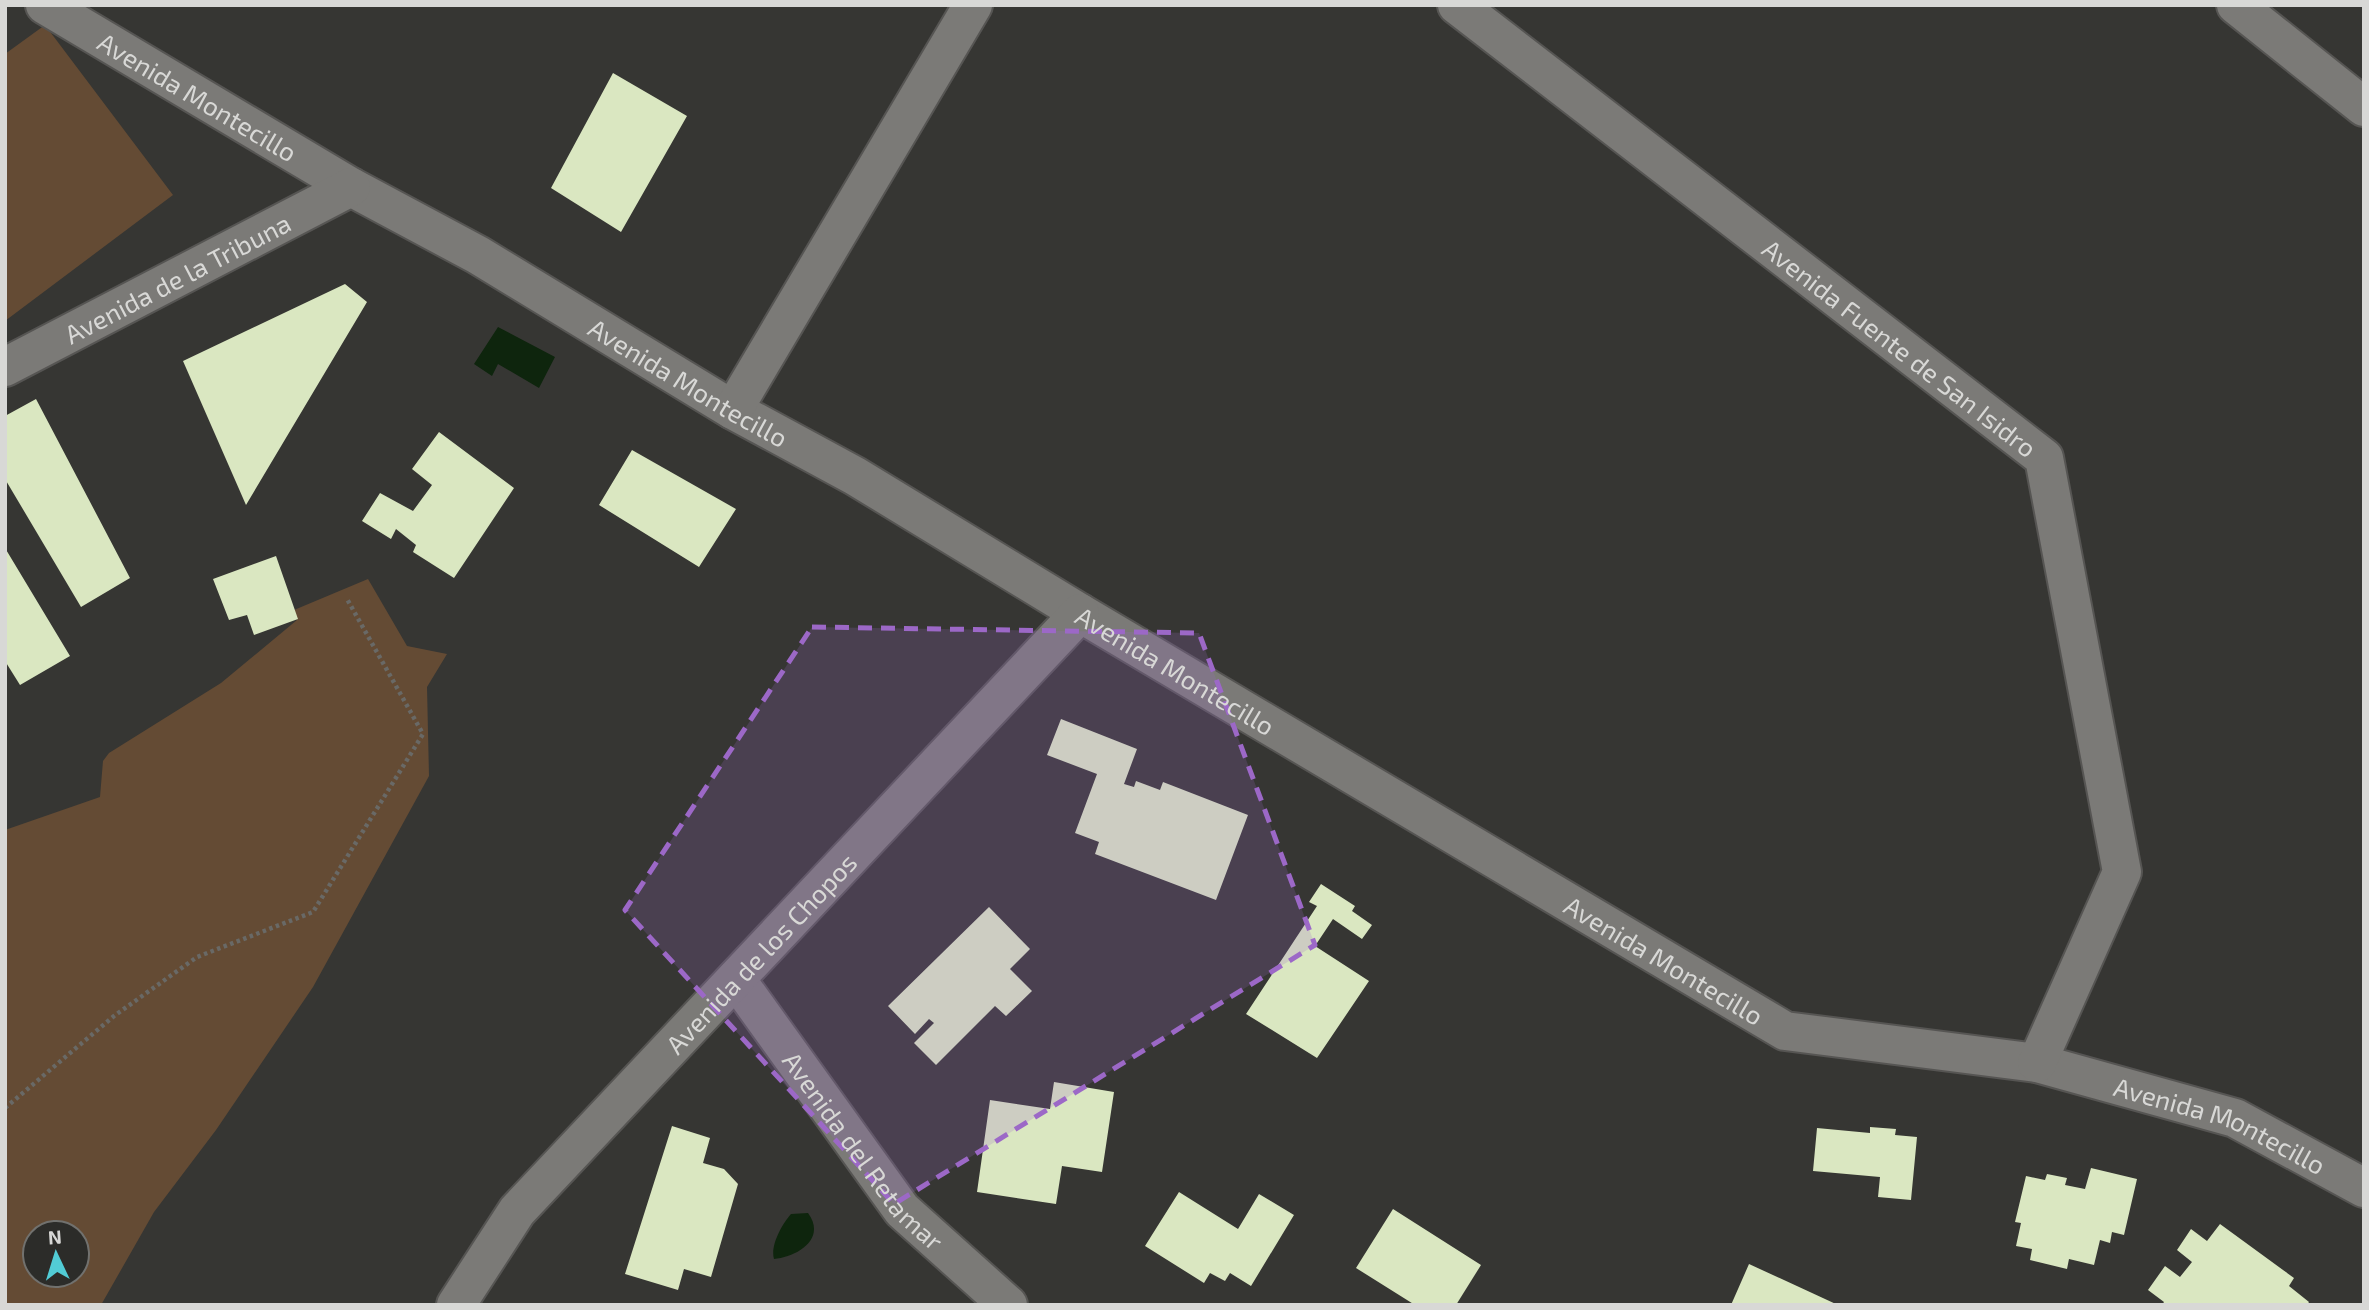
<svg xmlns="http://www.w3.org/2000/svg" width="2369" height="1310" font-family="'Exo 2',sans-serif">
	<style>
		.green { fill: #644b34; fill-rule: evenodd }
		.water { fill: #0e250d }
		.building { fill: #dae7c1 }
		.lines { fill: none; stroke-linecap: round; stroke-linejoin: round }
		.minor-casing { stroke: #565553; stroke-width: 42 }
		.path { stroke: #696966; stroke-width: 4.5; stroke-dasharray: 3.5 3.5; stroke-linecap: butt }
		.minor { stroke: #7b7a77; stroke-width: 38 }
		.marked { fill: #9c68c7; fill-opacity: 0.2; stroke: #9c68c7; stroke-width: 5; stroke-dasharray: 14 9; stroke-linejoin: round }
		.labels { text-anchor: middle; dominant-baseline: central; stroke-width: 7; stroke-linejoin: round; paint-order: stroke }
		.street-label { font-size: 26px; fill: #d8d8d6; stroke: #2c2c29 }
	</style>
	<rect width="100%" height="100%" fill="#363633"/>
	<!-- green -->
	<path class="green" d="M45 25 173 195 5 321V54Z
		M368 579 407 646 447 654 427 687 429 776 313 987 216 1130 154 1212 101 1305H5V830L100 797 103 761 109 753 221 683 297 620 294 610ZM35 1233H77V1275H35Z"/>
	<!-- water -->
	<path class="water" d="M498 327 555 357 539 388 498 364 492 376 474 364Z
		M808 1213C827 1239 797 1257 774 1259 770 1246 782 1224 791 1214Z"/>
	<!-- building -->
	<path class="building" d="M613 73 687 116 621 232 551 188Z
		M345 284 367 302 246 505 183 361Z
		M36 399 130 578 81 607 5 479V416Z
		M439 432 514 488 454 578 413 552 416 545 396 529 391 539 362 521 380 493 413 511 432 485 412 469Z
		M632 450 736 509 699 567 599 505Z
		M5 548 70 656 20 685 5 661Z
		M276 556 298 619 254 635 247 615 229 620 213 579Z
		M1061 719 1137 749 1124 784 1134 787 1136 781 1160 790 1163 782 1248 815 1216 900 1095 854 1099 842 1075 833 1097 774 1047 755Z
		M1321 884 1355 906 1352 911 1372 925 1362 939 1333 919 1315 946 1369 981 1317 1058 1246 1014 1317 906 1309 902Z
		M989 907 1030 949 1010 969 1032 991 1006 1016 995 1006 936 1065 914 1043 934 1023 929 1019 915 1034 888 1006Z
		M1054 1082 1114 1092 1102 1172 1062 1166 1056 1204 977 1192 990 1100 1050 1109Z
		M672 1126 710 1138 703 1163 724 1169 738 1184 711 1277 684 1269 678 1290 625 1274Z
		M1870 1127 1896 1129 1895 1135 1917 1137 1911 1200 1878 1197 1880 1177 1813 1171 1817 1128 1870 1133Z
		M2091 1168 2137 1179 2124 1235 2112 1232 2110 1243 2100 1240 2094 1265 2069 1259 2067 1269 2030 1260 2032 1249 2016 1246 2021 1223 2015 1222 2026 1176 2045 1180 2047 1174 2067 1178 2065 1185 2085 1189Z
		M1179 1192 1238 1229 1259 1194 1294 1215 1251 1286 1230 1273 1225 1281 1210 1273 1204 1283 1145 1246Z
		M1393 1209 1481 1265 1456 1305H1415L1356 1268Z
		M2220 1224 2294 1278 2289 1286 2309 1302 2307 1305H2162L2164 1302 2148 1290 2165 1266 2180 1277 2192 1262 2177 1250 2191 1229 2207 1241Z
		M1749 1264 1838 1305H1731Z"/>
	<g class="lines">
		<defs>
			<g id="minor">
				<path id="s1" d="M45 5 351 187 478 255 733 410 855 476 1080 613 1785 1031 2037 1063 2235 1118 2364 1188"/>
				<path id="s2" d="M1457 5 2044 458 2122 872 2037 1063"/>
				<path d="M2236 5 2364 107"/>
				<path id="s3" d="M5 367 351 187"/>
				<path d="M733 410 973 5"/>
				<path id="s4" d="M736 979 902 1210 1008 1305"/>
				<path id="s5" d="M456 1305 517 1211 1080 613"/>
			</g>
		</defs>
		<!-- minor casing -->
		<use href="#minor" class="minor-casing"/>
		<!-- path -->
		<path class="path" d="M5 1108 114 1016 197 957 313 912 423 734 347 599"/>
		<!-- minor -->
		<use href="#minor" class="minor"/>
	</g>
	<!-- marked area -->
	<path class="marked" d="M812 627 1199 633 1315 945 894 1204 625 910Z"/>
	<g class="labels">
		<!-- street labels -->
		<g class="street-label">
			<text stroke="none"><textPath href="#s1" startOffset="178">Avenida Montecillo</textPath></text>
			<text stroke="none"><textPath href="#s3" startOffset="194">Avenida de la Tribuna</textPath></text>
			<text stroke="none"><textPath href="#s2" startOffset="560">Avenida Fuente de San Isidro</textPath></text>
			<text stroke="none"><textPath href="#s1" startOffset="746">Avenida Montecillo</textPath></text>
			<text stroke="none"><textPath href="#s1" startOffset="1312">Avenida Montecillo</textPath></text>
			<text stroke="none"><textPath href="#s5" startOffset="467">Avenida de los Chopos</textPath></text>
			<text stroke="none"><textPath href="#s1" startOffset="1880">Avenida Montecillo</textPath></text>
			<text stroke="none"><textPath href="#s1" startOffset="2468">Avenida Montecillo</textPath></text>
			<text stroke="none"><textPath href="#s4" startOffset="214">Avenida del Retamar</textPath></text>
		</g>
	</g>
	<!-- border -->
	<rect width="2369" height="1310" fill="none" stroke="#d8d8d6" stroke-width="14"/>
	<!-- north arrow -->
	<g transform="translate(56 1254) rotate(356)"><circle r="33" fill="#2c2c29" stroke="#71716e" stroke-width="2"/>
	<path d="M0-5L12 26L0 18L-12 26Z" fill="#52ccd5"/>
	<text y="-10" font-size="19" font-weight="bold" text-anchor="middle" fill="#d8d8d6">N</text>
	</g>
</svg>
